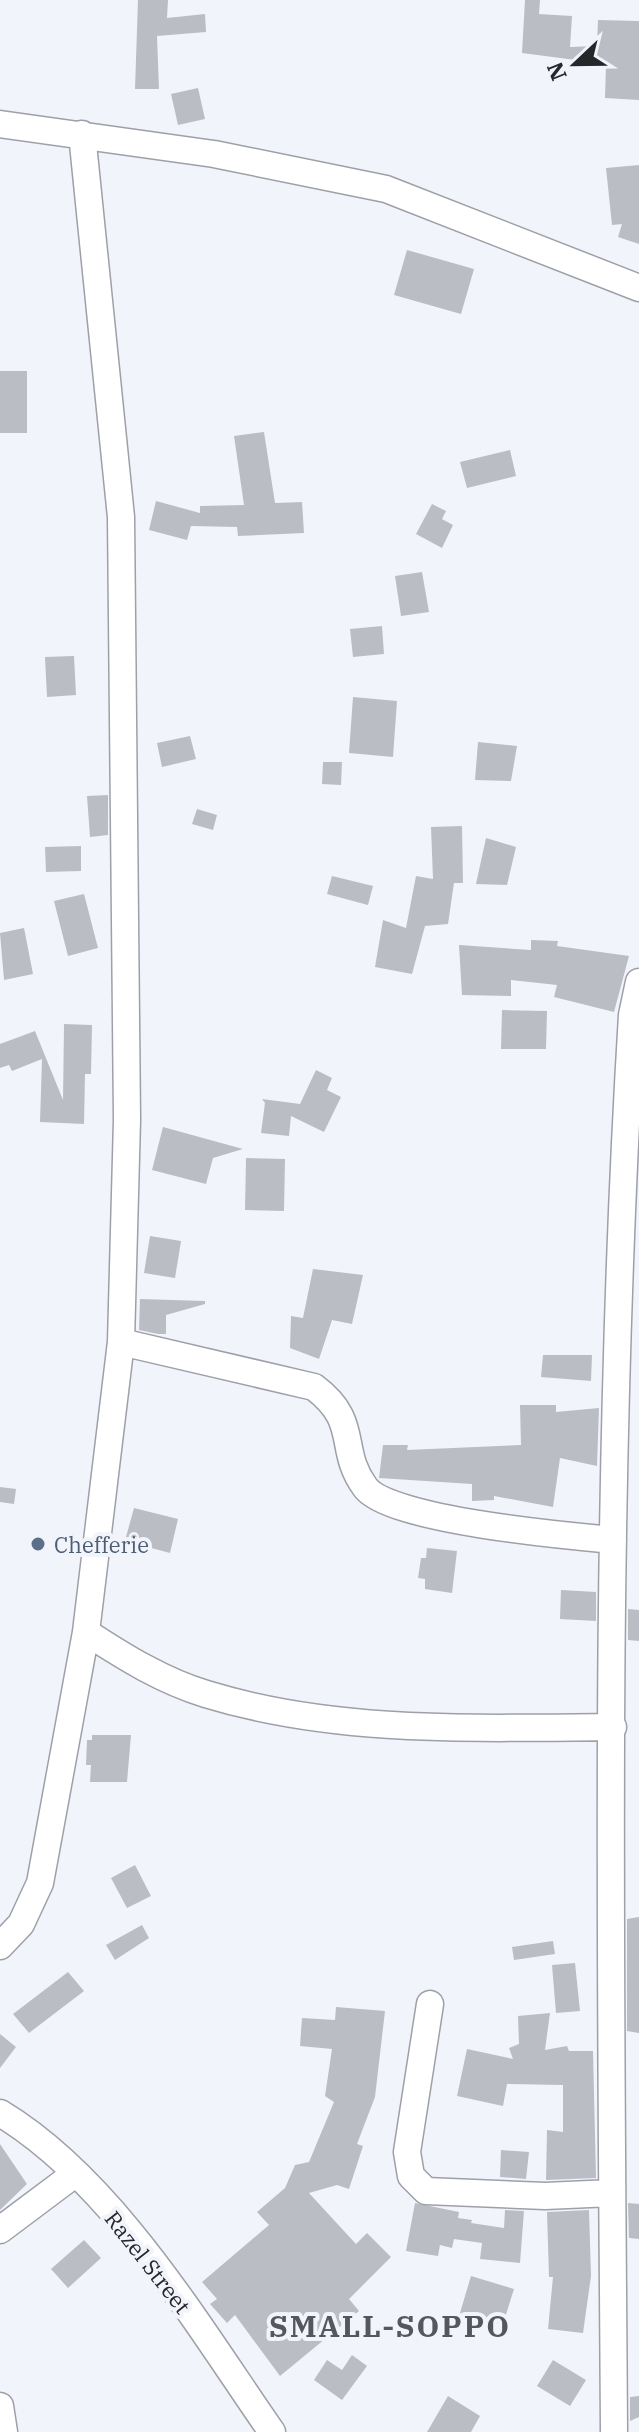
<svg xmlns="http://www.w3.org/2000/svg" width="639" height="2432" font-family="'IBM Plex Serif',serif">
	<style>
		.building { fill: #bbbdc5 }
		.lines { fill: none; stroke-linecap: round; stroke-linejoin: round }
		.minor-casing { stroke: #9ea0a8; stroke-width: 29 }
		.minor { stroke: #fff; stroke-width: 26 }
		.service-dot { fill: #5c6f8a; stroke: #f2f4fc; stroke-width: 3 }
		.labels { text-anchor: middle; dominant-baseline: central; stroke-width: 8; stroke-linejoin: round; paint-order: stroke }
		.service-label { font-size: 22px; fill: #4e5e75; stroke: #f2f4fc; text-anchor: start }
		.street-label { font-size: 22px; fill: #26272a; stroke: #f2f4fc }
		.district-label { font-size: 30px; font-weight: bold; letter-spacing: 2px; fill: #55575e; stroke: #f2f4fc }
	</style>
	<rect width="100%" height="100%" fill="#f2f4fc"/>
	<!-- building -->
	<path class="building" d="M138 0H168L167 18 205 14 206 32 157 36 159 89H135Z
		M525 0H540L539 14 572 16 570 47 597 46 598 20 639 21V100L605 98 606 64 522 53Z
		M198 88 205 119 178 125 171 94Z
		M639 165V244L618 237 622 224 612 225 606 168Z
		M407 250 474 269 461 314 394 295Z
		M0 371H27V433H0Z
		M264 432 275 503 302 502 304 533 238 536 237 527 191 526 187 540 149 530 156 501 200 513V506L244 505 234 436Z
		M510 450 516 476 467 488 460 462Z
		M432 504 446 511 442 519 453 525 442 548 416 534Z
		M422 572 429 612 401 616 395 576Z
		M382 626 384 654 353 657 350 629Z
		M74 656 76 695 47 697 45 657Z
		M353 697 397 701 393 757 349 753Z
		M190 736 196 759 162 767 157 743Z
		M478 742 517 746 511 781 475 780Z
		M323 762H342L341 785 322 784Z
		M108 795V835L90 837 87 796Z
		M197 809 217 815 213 830 192 824Z
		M462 826 463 883H454L448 924 425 926 412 974 375 967 383 920 406 928 416 876 433 879 431 827Z
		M486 838 516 847 507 885 476 884Z
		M81 846V871L46 872 45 847Z
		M332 876 373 886 368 905 327 894Z
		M84 894 98 948 68 956 54 901Z
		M24 928 33 974 4 980 0 933Z
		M531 940 558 941 557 946 629 956 614 1012 554 997 557 985 511 980V996L462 995 459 945 531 950Z
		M502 1010 547 1011 546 1049H501Z
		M64 1024 92 1025 91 1074H85L84 1124 40 1122 42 1059 12 1071 9 1065 0 1068V1044L35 1031 63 1100Z
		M316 1070 332 1078 327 1090 341 1097 324 1132 291 1116 289 1136 261 1133 265 1103 262 1099 300 1104Z
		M163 1127 243 1149 213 1158 206 1184 152 1170Z
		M246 1158 285 1159 284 1211 245 1210Z
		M150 1236 181 1241 175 1278 144 1273Z
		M313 1269 363 1275 352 1324 332 1320 319 1359 290 1348 291 1316 303 1318Z
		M140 1299 205 1301V1304L166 1315V1334H158L139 1330Z
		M543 1355H592L591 1381 541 1377Z
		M520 1405H556V1412L599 1408 597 1466 560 1458 553 1507 494 1496V1500L472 1501V1484L379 1478 383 1445H408L407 1450 521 1445Z
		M0 1487 16 1489 14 1504 0 1502Z
		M134 1508 178 1519 170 1553 140 1545 141 1541 126 1537Z
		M427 1548 457 1551 452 1593 425 1589V1579L418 1578 421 1558H426Z
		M561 1590 596 1592V1621L560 1619Z
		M628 1609 639 1610V1641L628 1640Z
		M92 1735H131L127 1782H90L91 1765H86L87 1740H92Z
		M135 1865 151 1896 127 1908 111 1878Z
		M639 1917V2033L627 2031V1919Z
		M142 1925 149 1938 115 1960 106 1945Z
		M553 1941 555 1954 514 1960 512 1947Z
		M575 1963 580 2011 556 2013 552 1965Z
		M68 1972 84 1991 29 2033 13 2014Z
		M336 2007 385 2011 375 2097 357 2144 363 2146 349 2189 337 2185 309 2193 356 2244 367 2233 391 2257 349 2299 359 2311 280 2376 235 2315 227 2323 210 2304 217 2299 202 2282 269 2225 257 2212 285 2188 295 2165 309 2162 334 2102 325 2096 332 2049 300 2046 302 2018 335 2020Z
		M550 2013 545 2050 567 2046 569 2051H593L596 2178 546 2180 547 2130 563 2132V2085L507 2084 503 2106 457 2096 467 2049 513 2059 509 2048 519 2044 518 2016Z
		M0 2034 16 2047 0 2068Z
		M0 2144 27 2184 0 2210Z
		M501 2150 529 2152 526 2179 500 2177Z
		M415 2203 459 2212 458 2218 472 2220 471 2223 504 2228 505 2210 524 2211 520 2263 480 2259 482 2243 454 2239 452 2248 440 2245 438 2256 406 2251Z
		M628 2203 639 2204V2239L629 2238Z
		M589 2210 591 2276 583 2333 548 2329 553 2277H549L547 2212Z
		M84 2240 101 2258 68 2288 51 2269Z
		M471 2276 514 2289 503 2324 460 2313Z
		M352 2355 367 2366 342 2400 314 2380 327 2360 342 2370Z
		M553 2360 586 2380 570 2406 537 2386Z
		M448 2396 480 2416 471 2432H427Z
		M639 2396V2417L630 2421V2397Z"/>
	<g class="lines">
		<defs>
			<path id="minor" d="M0 124 214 154 386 189 639 288
				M121 1342 314 1387C361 1422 337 1449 365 1487 388 1520 568 1536 613 1540
				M86 1632C124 1657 163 1681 206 1694 336 1734 478 1728 613 1727
				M0 1946 21 1924 40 1883 86 1632 121 1342 127 1120 121 517 82 134
				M430 2004 407 2152 411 2176 426 2191 545 2196 612 2193
				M0 2113C113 2181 198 2326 272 2432
				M0 2230 76 2173
				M0 2406 4 2432
				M614 2432C611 1960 603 1486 632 1015L639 982"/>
		</defs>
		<!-- minor casing -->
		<use href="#minor" class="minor-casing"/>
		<!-- minor -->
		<use href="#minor" class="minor"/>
	</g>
	<!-- markers -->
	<circle class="service-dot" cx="38" cy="1544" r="8"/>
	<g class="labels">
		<!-- service labels -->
		<g class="service-label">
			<text x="54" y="1544">Chefferie</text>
		</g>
		<!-- street labels -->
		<g class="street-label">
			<text transform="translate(148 2262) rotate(52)">Razel Street</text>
		</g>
		<!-- district labels -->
		<g class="district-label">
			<text x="390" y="2325">SMALL-SOPPO</text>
		</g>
	</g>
	<!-- north arrow -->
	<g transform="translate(575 64) rotate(248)" stroke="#f2f4fc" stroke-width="6" paint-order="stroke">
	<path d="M0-6L14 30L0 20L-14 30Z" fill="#26272a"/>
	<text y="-12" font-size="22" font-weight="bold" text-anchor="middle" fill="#26272a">N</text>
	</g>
</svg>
